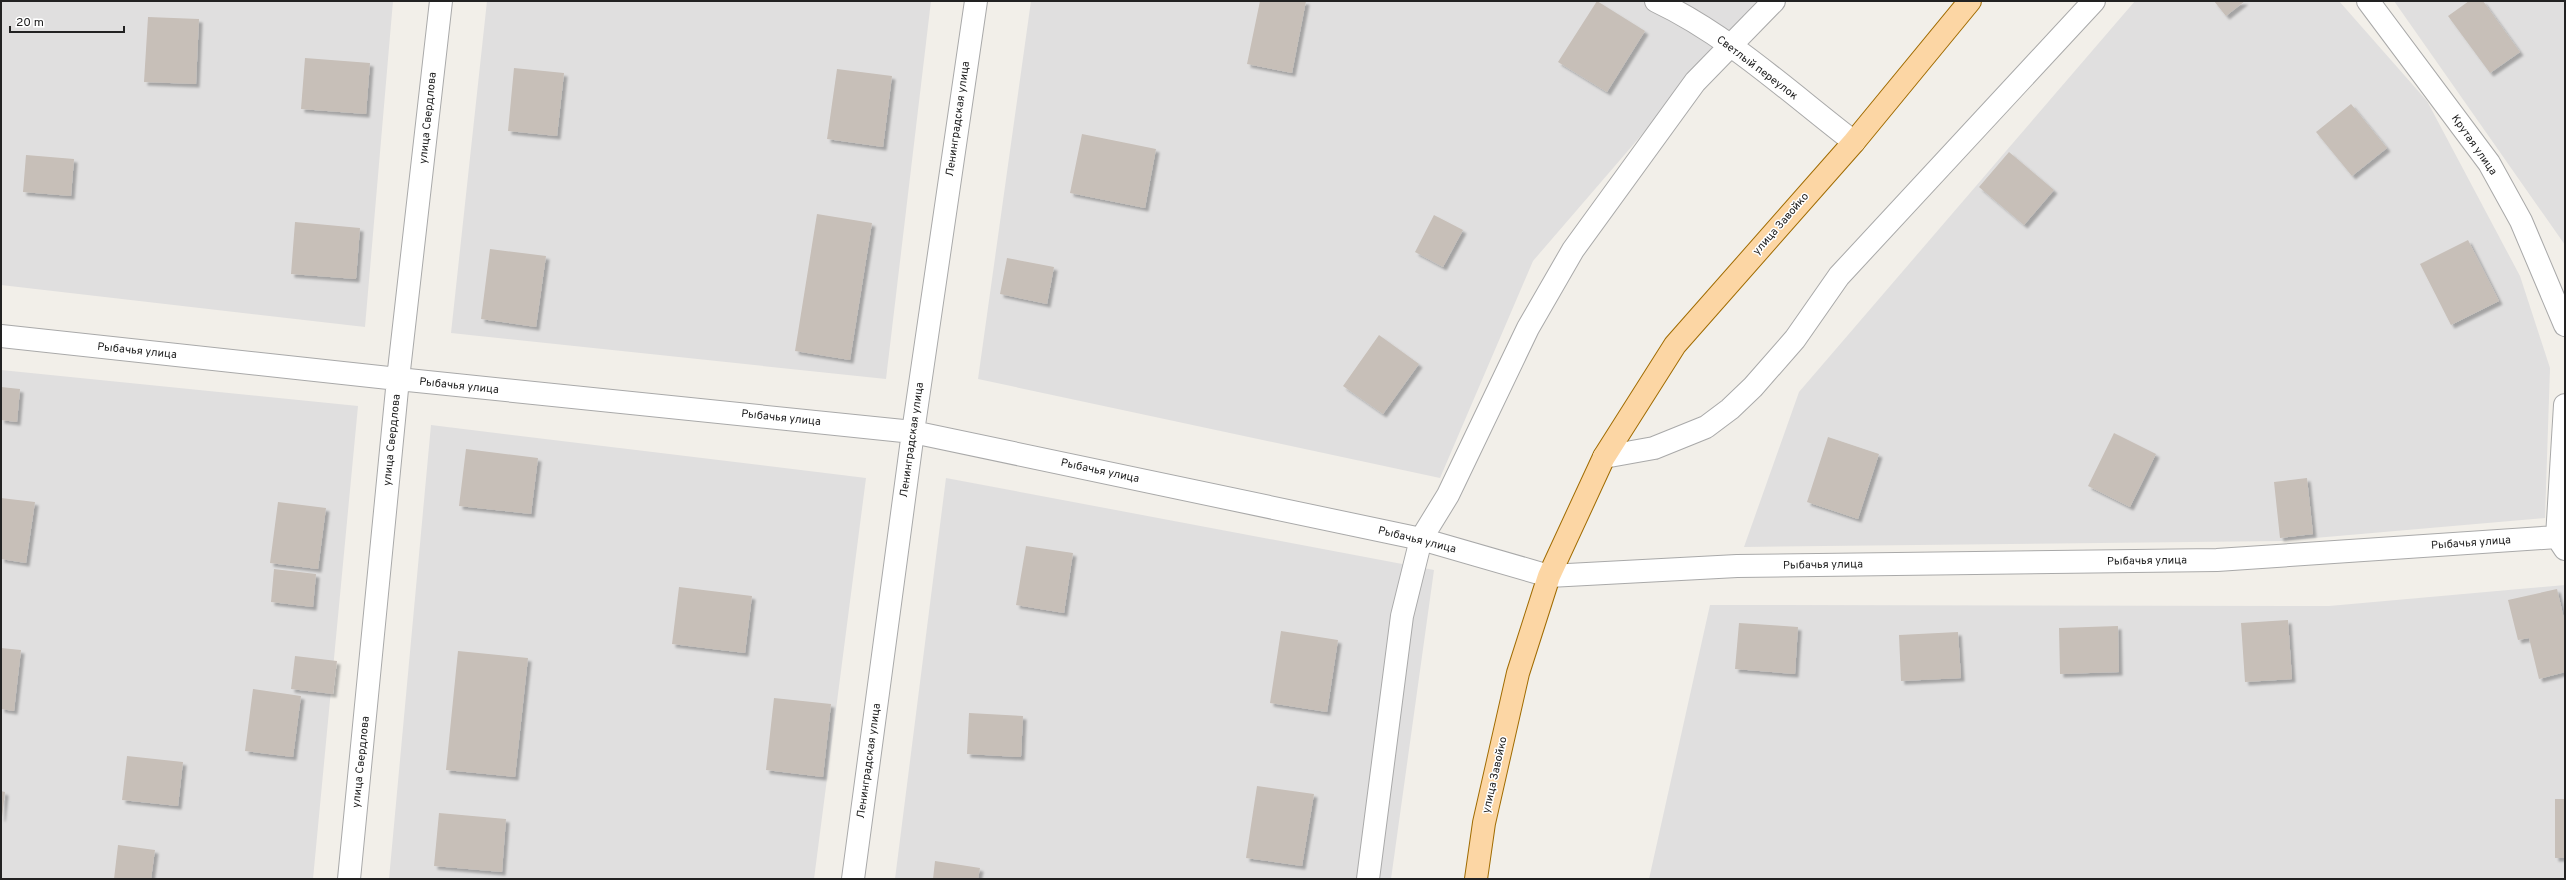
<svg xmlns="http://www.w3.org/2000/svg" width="2566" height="880" font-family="Overpass,sans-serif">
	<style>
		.residential { fill: #e0dfdf }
		.building { fill: #c7bfb8; filter: url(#shadow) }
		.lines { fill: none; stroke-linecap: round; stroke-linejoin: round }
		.minor-casing { stroke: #a9a9a9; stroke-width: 24 }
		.major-casing { stroke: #a06b00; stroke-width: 24 }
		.minor { stroke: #fff; stroke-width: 22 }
		.major { stroke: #fcd6a4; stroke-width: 22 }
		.labels { text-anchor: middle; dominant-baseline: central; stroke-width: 3; stroke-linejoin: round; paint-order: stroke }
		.street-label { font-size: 11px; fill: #222; stroke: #fff }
	</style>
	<defs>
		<filter id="shadow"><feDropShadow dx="3.5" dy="3.5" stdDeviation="1" flood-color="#0004"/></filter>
	</defs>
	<rect width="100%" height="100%" fill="#f2efe9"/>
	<!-- residential -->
	<path class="residential" d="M1 1H393L365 327 1 285Z
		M487 1H931L886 379 451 333Z
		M1031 1H1757L1533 261 1440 478 978 379Z
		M2135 1H2339L2427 101 2520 276 2550 368 2545 518 2281 541 1744 547 1799 392Z
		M2394 1H2565V245Z
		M1 370 358 406 313 879H1Z
		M431 425 866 478 814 879H389Z
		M946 478 1434 570 1391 879H895Z
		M2565 585V879H1649L1710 605 2329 606Z"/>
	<!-- building -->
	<path class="building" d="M1260 1H1306L1292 73 1247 64Z
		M1597 1 1645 31 1607 92 1558 62Z
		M2214 1H2245L2226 16Z
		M2469 1H2483L2520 52 2490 73 2448 16Z
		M148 17 199 19 196 84 144 82Z
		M305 58 370 63 366 114 301 109Z
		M514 68 564 73 557 136 508 131Z
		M837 69 892 76 883 147 827 139Z
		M2351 104 2387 148 2352 176 2316 132Z
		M1082 134 1156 149 1145 208 1070 193Z
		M2009 152 2054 190 2024 225 1979 187Z
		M26 155 74 159 71 196 23 192Z
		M817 214 872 223 850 360 795 351Z
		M1434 215 1463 230 1443 267 1415 252Z
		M295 222 360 228 356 279 291 274Z
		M2468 240 2499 301 2451 325 2420 264Z
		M490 249 546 256 536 327 481 319Z
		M1007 258 1054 267 1047 304 1000 294Z
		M1379 335 1419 364 1383 414 1343 386Z
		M1 387 20 389 17 422 1 420Z
		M2114 433 2156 454 2130 507 2088 486Z
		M1828 437 1879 454 1858 519 1807 502Z
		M466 449 538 458 531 514 459 506Z
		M2307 478 2313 534 2280 538 2274 482Z
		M1 498 35 502 26 563 1 559Z
		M278 502 326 508 318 569 270 563Z
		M1026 546 1073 553 1064 613 1016 605Z
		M274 569 316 574 313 607 271 602Z
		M679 587 752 596 745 653 672 644Z
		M2557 589 2565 623V672L2539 679 2529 638 2518 640 2508 600Z
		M2288 620 2292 679 2245 682 2241 623Z
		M1739 623 1798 627 1795 674 1735 669Z
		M2118 626 2119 672 2060 674 2059 628Z
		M1281 631 1338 640 1327 712 1270 703Z
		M1958 632 1961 678 1901 681 1899 635Z
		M1 648 21 650 14 711 1 709Z
		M458 651 528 658 515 777 446 770Z
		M295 656 337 661 333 694 291 689Z
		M253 689 301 696 293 757 245 751Z
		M774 698 831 704 823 777 766 770Z
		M969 713 1023 716 1021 757 967 754Z
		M127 756 183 762 178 806 122 800Z
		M1257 786 1314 794 1302 866 1246 858Z
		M1 791 5 792 2 818H1Z
		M2555 799H2565V858H2555Z
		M439 813 506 819 502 872 434 866Z
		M118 845 155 850 151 879H114Z
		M935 861 980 868 978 879H933Z"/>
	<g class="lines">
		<defs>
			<path id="minor" d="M1656 1C1728 35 1790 93 1854 142
				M2368 1 2489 163 2521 221 2565 325
				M1 336 398 379 913 432 1421 539 1549 576 1737 566 2217 560 2557 537
				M1604 457 1654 448 1706 427 1730 409 1753 387 1795 339 1839 276 2094 1
				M2565 549 2557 537 2565 405
				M349 879 398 379 441 1
				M853 879 913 432 976 1
				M1368 879 1402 616 1421 539 1448 495 1528 328 1573 250 1695 82 1774 1"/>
			<path id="major" d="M1476 879 1484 823 1518 673 1549 576 1604 457 1675 345 1854 142 1970 1"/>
		</defs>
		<!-- minor casing -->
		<use href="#minor" class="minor-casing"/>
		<!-- major casing -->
		<use href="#major" class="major-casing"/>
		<!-- minor -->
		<use href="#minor" class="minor"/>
		<!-- major -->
		<use href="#major" class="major"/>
	</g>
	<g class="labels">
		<!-- street labels -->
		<g class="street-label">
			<text transform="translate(1757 68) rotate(37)">Светлый переулок</text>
			<text transform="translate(428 118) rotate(-84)">улица Свердлова</text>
			<text transform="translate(958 119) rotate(-82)">Ленинградская улица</text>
			<text transform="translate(2474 145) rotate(55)">Крутая улица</text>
			<text transform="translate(1781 224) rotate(-49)">улица Завойко</text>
			<text transform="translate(137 351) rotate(6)">Рыбачья улица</text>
			<text transform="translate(459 386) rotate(6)">Рыбачья улица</text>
			<text transform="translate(781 418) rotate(6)">Рыбачья улица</text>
			<text transform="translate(392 440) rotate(-84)">улица Свердлова</text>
			<text transform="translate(912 440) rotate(-82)">Ленинградская улица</text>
			<text transform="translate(1100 471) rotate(12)">Рыбачья улица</text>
			<text transform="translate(1417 540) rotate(14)">Рыбачья улица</text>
			<text transform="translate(2471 543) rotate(-4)">Рыбачья улица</text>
			<text transform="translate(2147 561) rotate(-1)">Рыбачья улица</text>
			<text transform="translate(1823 565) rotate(-1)">Рыбачья улица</text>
			<text transform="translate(869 761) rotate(-82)">Ленинградская улица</text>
			<text transform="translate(361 762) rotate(-84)">улица Свердлова</text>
			<text transform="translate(1495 775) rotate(-77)">улица Завойко</text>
		</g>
	</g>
	<!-- border -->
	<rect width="2566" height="880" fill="none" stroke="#222222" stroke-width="4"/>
	<!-- scale -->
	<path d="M10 26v6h114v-6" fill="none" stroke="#222222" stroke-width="2"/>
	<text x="16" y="26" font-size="12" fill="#222222" stroke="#ffffff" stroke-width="3" paint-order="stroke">20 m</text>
</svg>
